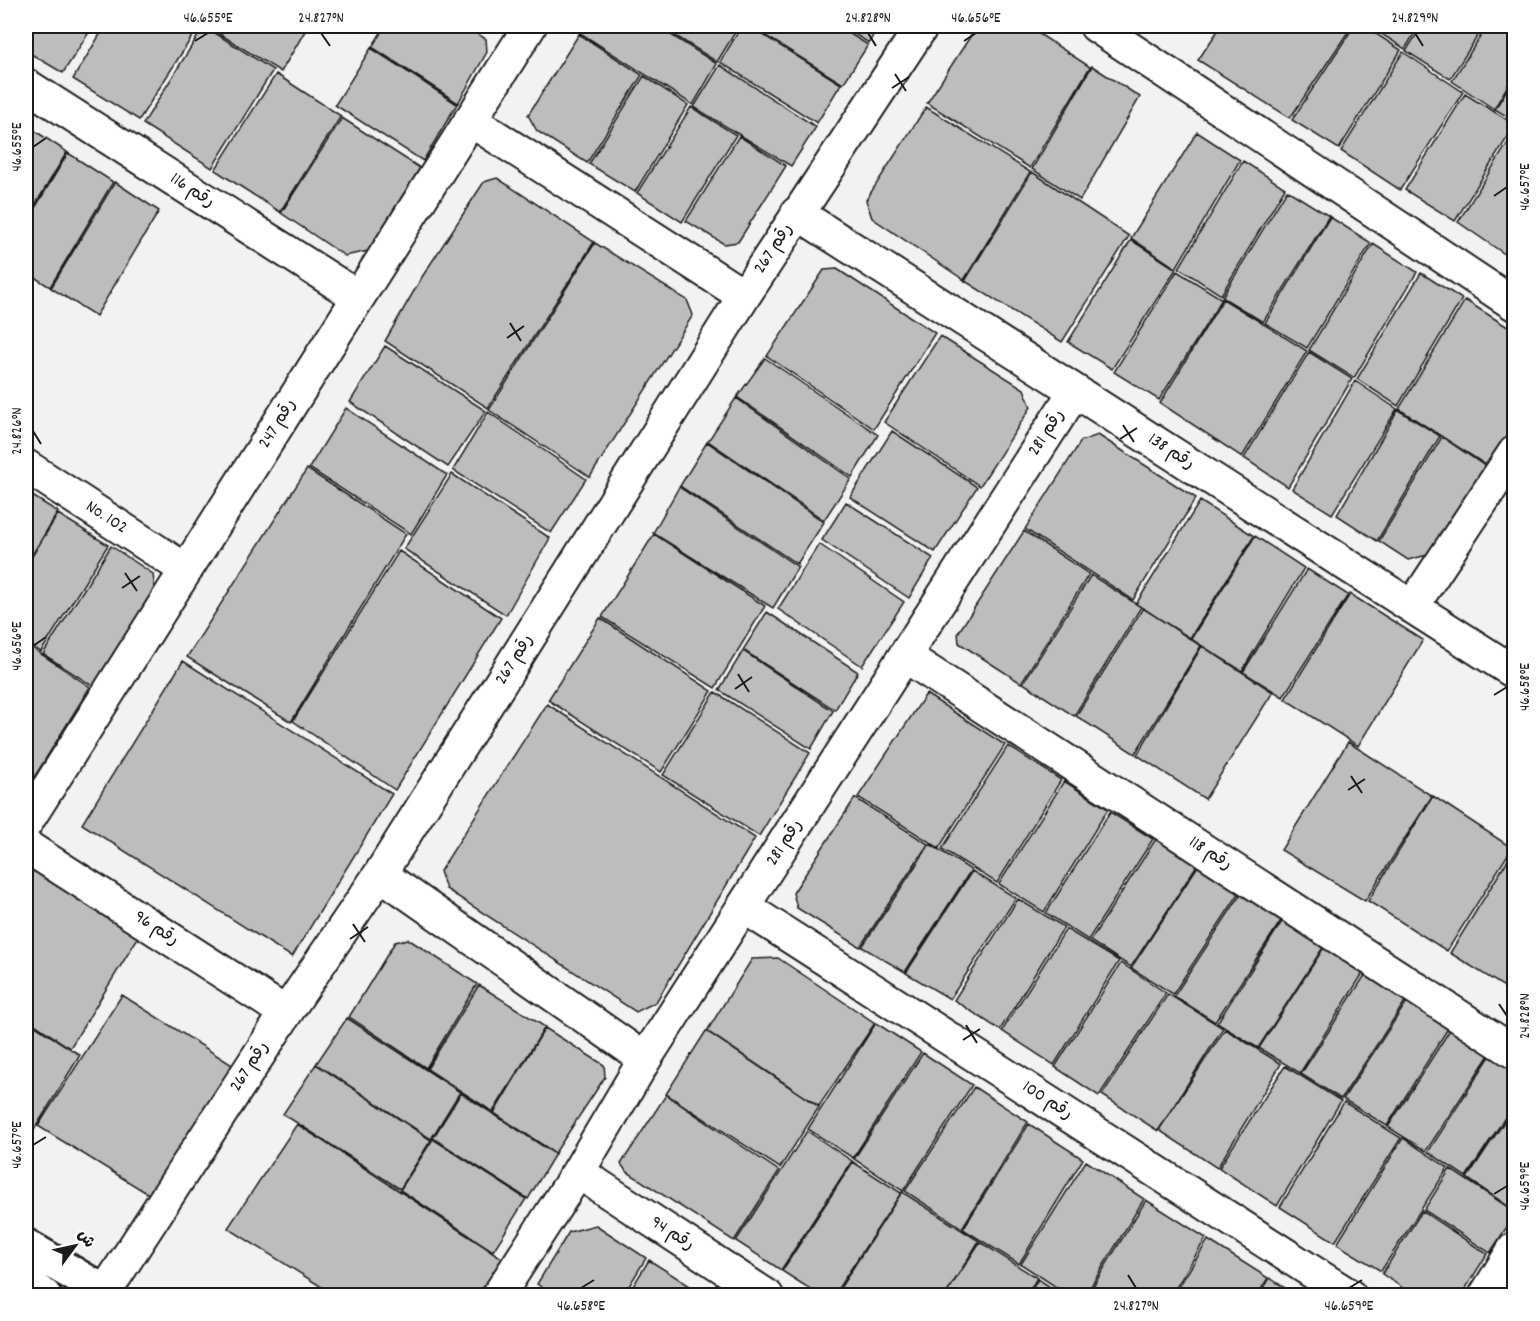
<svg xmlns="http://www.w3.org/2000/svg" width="1540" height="1321" font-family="Dekko,'Playpen Sans Arabic',sans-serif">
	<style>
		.building { fill: #bdbdbd; stroke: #1c1c1c; stroke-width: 1.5 }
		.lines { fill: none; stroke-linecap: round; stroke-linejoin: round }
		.minor-casing { stroke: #1c1c1c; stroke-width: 36 }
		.major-casing { stroke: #1c1c1c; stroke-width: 38 }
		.minor { stroke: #fff; stroke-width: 32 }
		.major { stroke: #fff; stroke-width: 33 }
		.ticks { fill: none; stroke: #1c1c1c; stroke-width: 2 }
		.labels { text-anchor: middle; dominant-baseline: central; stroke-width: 5; stroke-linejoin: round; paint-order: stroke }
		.street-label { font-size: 18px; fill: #1c1c1c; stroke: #fff }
		.neatline { fill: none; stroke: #1c1c1c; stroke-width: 2 }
		.ticks-label { font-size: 15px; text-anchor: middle; fill: #1c1c1c }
	</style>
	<rect width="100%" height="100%" fill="#f2f2f2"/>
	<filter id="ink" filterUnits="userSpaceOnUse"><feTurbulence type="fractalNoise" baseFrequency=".0167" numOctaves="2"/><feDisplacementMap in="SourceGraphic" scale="12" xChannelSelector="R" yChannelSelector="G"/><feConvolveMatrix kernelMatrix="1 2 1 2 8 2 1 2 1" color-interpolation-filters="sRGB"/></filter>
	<g filter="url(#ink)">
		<!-- building -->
		<path class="building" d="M26 26H93L63 73 26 51Z
			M105 26H199L139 120 73 79Z
			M204 26 273 70 212 168 143 124Z
			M207 26H308L281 72Z
			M385 26H464L486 39 487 52 458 103 372 47Z
			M580 26H657L717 64 693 105 577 31Z
			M660 26H739L717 62Z
			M742 26H749L841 84 817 123 720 62Z
			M750 26H837L868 45 843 84Z
			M841 26H878L869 43Z
			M977 26H1027L1090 67 1030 168 927 103Z
			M1221 26H1352L1290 118 1198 60Z
			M1354 26H1364L1401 50 1339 149 1292 120Z
			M1369 26H1419L1405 49Z
			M1422 26H1484L1450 79 1406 51Z
			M1487 26H1514V75L1494 109 1452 81Z
			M579 34 642 75 587 163 537 131 528 115Z
			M371 48 457 104 423 161 335 105Z
			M1403 52 1463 92 1400 190 1341 151Z
			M720 65 816 127 791 166 694 107Z
			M1092 66 1140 97 1080 200 1032 169Z
			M276 74 341 116 280 212 215 170Z
			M644 76 688 105 635 192 589 164Z
			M1514 78V121L1495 109Z
			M1465 94 1514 124V127L1455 221 1405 190Z
			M691 107 736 135 682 222 637 193Z
			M926 107 1030 172 964 280 872 218 866 200Z
			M342 118 420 168 368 251 345 256 281 213Z
			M26 125 67 152 26 220Z
			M1197 132 1240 160 1176 268 1131 238Z
			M1514 133V249L1509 257 1458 222Z
			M739 136 786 166 738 242 724 244 686 221Z
			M68 153 113 182 50 287 26 272V223Z
			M1243 161 1285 188 1221 295 1179 268Z
			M1032 172 1129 236 1062 342 965 281Z
			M497 178 594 242 488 408 385 341 422 277 484 182Z
			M115 182 159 211 96 316 51 288Z
			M1287 190 1329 216 1263 322 1222 297Z
			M1330 217 1371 243 1307 348 1265 323Z
			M1131 240 1176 269 1112 369 1068 342Z
			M595 243 687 300 693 315 590 477 489 410Z
			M1373 244 1417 272 1354 378 1309 350Z
			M837 269 935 333 874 429 767 356 824 270Z
			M1177 271 1222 299 1159 400 1114 372Z
			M1421 273 1462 299 1398 406 1357 379Z
			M1223 299 1307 351 1242 457 1160 403Z
			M1465 300 1514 331V428L1489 467 1399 409Z
			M940 336 1024 389 1031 407 980 486 884 422Z
			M385 346 486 411 448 467 350 402Z
			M1309 352 1352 379 1288 487 1244 458Z
			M765 358 878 435 852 477 737 397Z
			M1355 381 1397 409 1332 514 1292 489Z
			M736 398 851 479 824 520 708 441Z
			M346 408 447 475 411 534 309 468Z
			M1398 410 1440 436 1377 541 1337 515Z
			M488 412 586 479 551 533 453 470Z
			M892 431 977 487 935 552 850 497Z
			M1098 435 1196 498 1133 600 1025 529 1081 441Z
			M1442 437 1495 473 1431 554 1408 560 1379 541Z
			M707 442 824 522 797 564 680 486Z
			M307 469 406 534 291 722 187 657Z
			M452 474 550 538 506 615 404 549Z
			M679 487 798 567 773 608 653 533Z
			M26 492 58 512 26 565Z
			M1200 501 1254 536 1190 638 1136 604Z
			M846 502 933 558 909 598 822 540Z
			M58 514 108 545 41 652 26 642V566Z
			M1024 531 1089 574 1021 683 959 643 958 633Z
			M654 534 765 606 715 688 602 617Z
			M1255 536 1304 568 1242 671 1191 639Z
			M819 544 904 602 862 666 778 609Z
			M111 546 153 574 155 593 99 690 43 654Z
			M399 551 501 618 395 790 293 721Z
			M1307 569 1348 595 1283 697 1243 672Z
			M1091 575 1141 607 1074 716 1023 683Z
			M1350 594 1423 640 1358 746 1285 699Z
			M1143 608 1201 646 1135 754 1076 716Z
			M767 612 858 672 835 710 743 650Z
			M600 618 712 691 661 772 548 700Z
			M26 644 90 687 27 789H26Z
			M1202 646 1273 692 1205 799 1137 755Z
			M743 651 833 711 811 749 719 690Z
			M183 661 392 794 292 957 82 824Z
			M715 692 810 753 759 836 663 775Z
			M926 694 1005 745 939 848 858 797Z
			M547 704 755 838 656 1002 636 1012 446 889 440 871Z
			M1348 742 1432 796 1365 901 1281 850Z
			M1008 746 1061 780 997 883 942 849Z
			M1064 781 1108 809 1044 912 999 884Z
			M1433 796 1512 848 1447 951 1368 901Z
			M855 798 928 844 860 947 797 908 793 893Z
			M1110 812 1153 839 1088 940 1046 913Z
			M1156 839 1197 865 1131 967 1090 941Z
			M930 844 971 870 905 972 862 947Z
			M1514 850V993L1450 953Z
			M26 863 34 868 26 882Z
			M1198 866 1240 892 1173 994 1131 968Z
			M34 869 139 936 70 1048 26 1018V884Z
			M972 871 1016 898 950 999 906 973Z
			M1241 894 1282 919 1215 1022 1174 996Z
			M1018 899 1064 927 1000 1030 954 1000Z
			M1283 920 1324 946 1258 1048 1217 1023Z
			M1066 929 1119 961 1054 1065 1002 1031Z
			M408 939 477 984 426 1068 349 1017 395 942Z
			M1325 946 1365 970 1300 1073 1259 1048Z
			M778 958 875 1023 819 1106 707 1031 752 959Z
			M1121 963 1166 993 1099 1096 1055 1067Z
			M1367 972 1408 997 1341 1099 1301 1074Z
			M479 985 545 1027 493 1112 427 1069Z
			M1168 994 1223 1028 1158 1131 1102 1095Z
			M122 995 240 1070 158 1200 38 1126Z
			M1410 997 1452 1022 1387 1126 1343 1099Z
			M347 1018 460 1092 431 1139 316 1064Z
			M26 1020 80 1055 26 1143Z
			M876 1023 921 1052 853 1158 808 1129Z
			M1453 1025 1493 1049 1426 1151 1388 1127Z
			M545 1028 604 1065 605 1077 555 1153 494 1113Z
			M1225 1029 1281 1064 1217 1168 1159 1130Z
			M706 1031 819 1107 780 1168 666 1094Z
			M1494 1050 1514 1063V1104L1466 1177 1428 1152Z
			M923 1053 972 1085 903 1191 854 1159Z
			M316 1064 431 1140 400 1189 283 1114Z
			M1285 1066 1341 1101 1277 1206 1219 1168Z
			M974 1087 1028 1122 962 1228 905 1191Z
			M461 1093 555 1154 528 1199 433 1138Z
			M666 1095 779 1171 734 1241 626 1171 621 1164Z
			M1344 1102 1401 1138 1335 1242 1280 1207Z
			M1514 1107V1210L1467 1178Z
			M297 1124 511 1264 489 1296H336L228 1228Z
			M1029 1124 1083 1159 1019 1264 963 1229Z
			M807 1131 852 1161 781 1270 736 1241Z
			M1403 1138 1448 1168 1381 1271 1337 1244Z
			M433 1139 526 1199 493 1251 400 1190Z
			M1086 1161 1144 1199 1085 1296H1070L1021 1264Z
			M853 1162 901 1193 833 1296H821L782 1271Z
			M1450 1169 1514 1211V1216L1490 1253 1424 1210Z
			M902 1192 979 1241 945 1296H835Z
			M1146 1200 1206 1238 1171 1296H1087Z
			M1422 1211 1487 1254 1461 1296H1415L1382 1274Z
			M596 1225 646 1258 623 1296H555L537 1284 569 1232Z
			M1208 1240 1268 1278 1257 1296H1173Z
			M980 1242 1037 1278 1026 1296H945Z
			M649 1260 690 1286 684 1296H627Z
			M1270 1278 1297 1296H1259Z
			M1038 1279 1064 1296H1028Z
			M692 1288 705 1296H687Z"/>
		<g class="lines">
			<defs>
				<path id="minor" d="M1096 26 1514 304
					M26 85 358 297
					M470 120 744 296
					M797 213 1514 672
					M26 466 186 570
					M1412 607 1514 453
					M905 656 1514 1052
					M26 823 530 26
					M26 846 286 1013
					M380 874 645 1059
					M744 907 1350 1296
					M578 1172 767 1296
					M105 1292 286 1013 380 874 744 296 922 26
					M498 1296 578 1172 645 1059 1075 391
					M1485 1296 1514 1249"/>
				<path id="major" d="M26 1246 111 1296
					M26 1283 44 1296"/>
			</defs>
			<!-- minor casing -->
			<use href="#minor" class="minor-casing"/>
			<!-- major casing -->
			<use href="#major" class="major-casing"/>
			<!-- minor -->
			<use href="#minor" class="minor"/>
			<!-- major -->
			<use href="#major" class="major"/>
		</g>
	</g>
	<!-- ticks -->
	<path class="ticks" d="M321 33 330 46M868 33 876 46M1415 33 1423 46M195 41 208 33M964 41 976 33M895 74 906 91M892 88 909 77M33 147 46 138M1494 196 1507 187M510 323 521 341M507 338 524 326M1123 425 1134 442M33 431 41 444M1120 439 1137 428M125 573 137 591M122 588 140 576M33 646 46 637M738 674 749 692M735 689 752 677M1494 695 1507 687M1351 776 1362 793M1348 790 1365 779M353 924 365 942M350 939 368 927M1499 1004 1507 1016M966 1025 977 1043M963 1040 980 1029M33 1145 46 1137M1494 1194 1507 1186M1128 1275 1136 1288M581 1288 594 1280M1349 1288 1362 1280"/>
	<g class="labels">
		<!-- street labels -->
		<g class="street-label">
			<text transform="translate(192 191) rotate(33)">رقم 116</text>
			<text transform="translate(774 249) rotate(-57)">رقم 267</text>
			<text transform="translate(278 424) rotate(-58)">رقم 247</text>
			<text transform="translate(1047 433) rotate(-57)">رقم 281</text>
			<text transform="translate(1171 452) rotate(33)">رقم 138</text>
			<text transform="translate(106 518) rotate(33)">No. 102</text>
			<text transform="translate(515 660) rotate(-58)">رقم 267</text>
			<text transform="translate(785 843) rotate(-57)">رقم 281</text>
			<text transform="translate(1210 854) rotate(33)">رقم 118</text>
			<text transform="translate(156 929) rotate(33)">رقم 96</text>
			<text transform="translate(250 1067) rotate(-57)">رقم 267</text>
			<text transform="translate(1047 1101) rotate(33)">رقم 100</text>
			<text transform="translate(672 1234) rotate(33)">رقم 94</text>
		</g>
	</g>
	<!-- margin -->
	<rect width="1540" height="1321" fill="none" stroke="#fff" stroke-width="66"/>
	<!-- north arrow -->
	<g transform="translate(75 1246) rotate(57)" stroke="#ffffff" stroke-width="4.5" paint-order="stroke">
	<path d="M0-4.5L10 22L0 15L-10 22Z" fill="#1c1c1c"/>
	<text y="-9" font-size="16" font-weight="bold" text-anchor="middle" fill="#1c1c1c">ش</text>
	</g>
	<rect x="33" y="33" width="1474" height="1255" class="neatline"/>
	<g class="ticks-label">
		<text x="208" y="22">46.655°E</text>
		<text x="321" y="22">24.827°N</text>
		<text x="868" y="22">24.828°N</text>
		<text x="976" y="22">46.656°E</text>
		<text x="1415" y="22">24.829°N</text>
		<text transform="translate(16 147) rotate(-90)" y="5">46.655°E</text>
		<text transform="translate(1524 187) rotate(-90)" y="5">46.657°E</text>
		<text transform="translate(16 431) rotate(-90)" y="5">24.826°N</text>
		<text transform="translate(16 646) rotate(-90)" y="5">46.656°E</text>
		<text transform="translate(1524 687) rotate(-90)" y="5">46.658°E</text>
		<text transform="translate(1524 1016) rotate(-90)" y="5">24.828°N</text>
		<text transform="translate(16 1145) rotate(-90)" y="5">46.657°E</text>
		<text transform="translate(1524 1186) rotate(-90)" y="5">46.659°E</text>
		<text x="581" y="1310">46.658°E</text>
		<text x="1136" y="1310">24.827°N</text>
		<text x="1349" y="1310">46.659°E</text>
	</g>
</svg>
